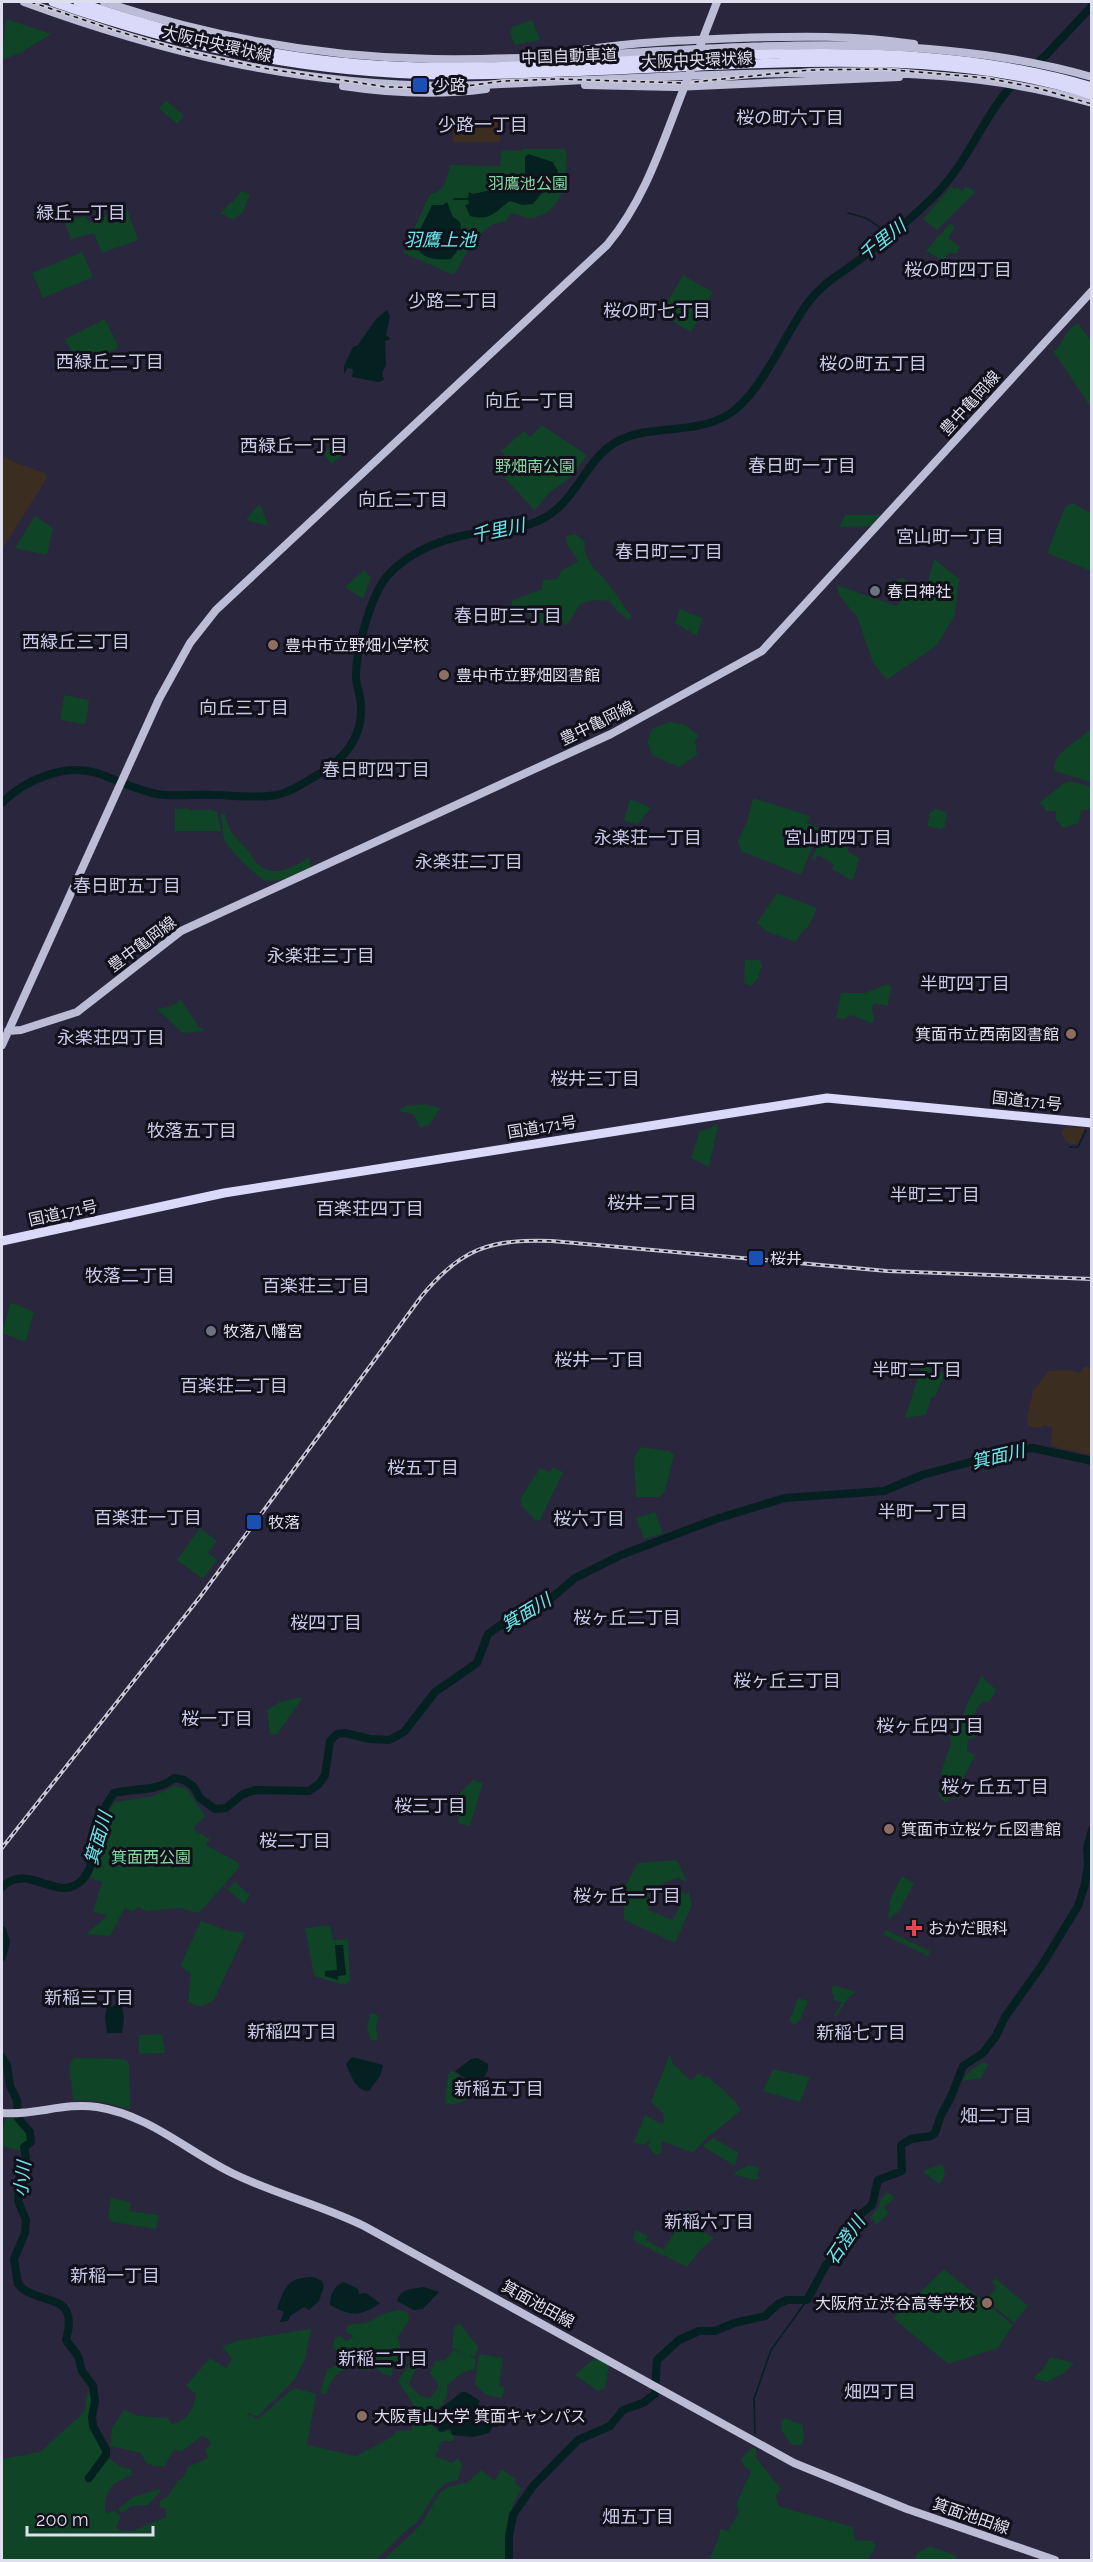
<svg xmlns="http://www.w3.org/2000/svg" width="1093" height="2562" font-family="Raleway,'Noto Sans JP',sans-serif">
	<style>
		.commercial { fill: #3b2e20 }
		.green { fill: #0f4426 }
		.water { fill: #042020 }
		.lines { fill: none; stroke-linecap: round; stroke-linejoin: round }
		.stream { stroke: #042020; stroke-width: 1.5 }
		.river { stroke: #042020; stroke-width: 8 }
		.primary { stroke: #bdbcd6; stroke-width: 8 }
		.highway { stroke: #dbd9f9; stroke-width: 9 }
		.rail-casing { stroke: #c8c6d7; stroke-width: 4 }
		.rail { stroke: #12101b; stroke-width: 1.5; stroke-dasharray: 4.5; stroke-linecap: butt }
		.primary-bridge { stroke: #bdbcd6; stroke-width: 8 }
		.transit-dot { fill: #1a4fb4; stroke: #12101b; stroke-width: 2 }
		.worship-dot { fill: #6b7280; stroke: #12101b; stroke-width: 2 }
		.education-dot { fill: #8d6e63; stroke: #12101b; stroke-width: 2 }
		.health-dot { fill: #e0444e; stroke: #12101b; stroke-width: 2 }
		.labels { text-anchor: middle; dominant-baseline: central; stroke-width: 6; stroke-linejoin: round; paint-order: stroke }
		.street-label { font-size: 16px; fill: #dfdeee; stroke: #12101b }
		.poi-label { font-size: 16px; fill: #dfdeee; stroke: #12101b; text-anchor: start }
		.park-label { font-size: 16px; fill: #86d8a1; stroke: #12101b }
		.neighbourhood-label { font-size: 18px; fill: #cbc9e8; stroke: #12101b }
		.water-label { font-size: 18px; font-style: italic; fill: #69e9eb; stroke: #12101b }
	</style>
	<rect width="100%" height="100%" fill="#29263d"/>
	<!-- commercial -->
	<path class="commercial" d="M452 120H500V142H453Z
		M2 455 14 462 45 473 47 478 2 549Z
		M1065 1127 1085 1128 1078 1144H1071L1065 1140 1061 1133Z
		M1091 1364V1455L1051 1446 1052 1427 1043 1425 1040 1428 1028 1426 1027 1417 1033 1391 1048 1371 1068 1370 1080 1373 1084 1367H1091Z"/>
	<!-- green -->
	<path class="green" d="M6 19 51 34 22 52 5 59 2 57Z
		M532 20 540 40 515 45 510 33 512 27Z
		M166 100 184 116 177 124 159 108Z
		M522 149H564L567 153C567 178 564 212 533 218 524 219 519 213 511 214L506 221 492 225 476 237 454 275 403 253 430 194C445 191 447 179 450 165L500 166 501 150 521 151Z
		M966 186 975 192 937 230 923 219 951 187 955 189 957 187 962 191Z
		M241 191 250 194 243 212 233 220 220 213 236 198Z
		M126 206 138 240 102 253 94 233 71 239 64 220 86 216 89 223Z
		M950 223 955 227 948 238 960 247 957 253H949L943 261 926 251Z
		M82 252 93 277 43 298 32 273Z
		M683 275 713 292 691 332 660 314Z
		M105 319 119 347 80 367 65 339Z
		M1078 323 1091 341 1090 406 1054 352C1064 343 1064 330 1078 323Z
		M542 425 587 455 571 477 549 493 536 509H533L496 468 507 458 501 451 524 431 530 437Z
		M340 437 350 448 332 464 323 454Z
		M1072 503 1091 513V571L1047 553 1065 507Z
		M260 505 269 526 246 520 257 506Z
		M845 515H878L881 516 874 526 839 527Z
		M35 516 53 528 47 555 15 548Z
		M576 534 585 542C582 561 599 572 610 586 618 596 625 607 632 618L628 620 615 609 610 601 597 600 581 603 566 626 561 619C540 629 538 621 520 608L503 622 501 618 513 608 511 601 542 589 543 580 558 579 561 571 578 561 567 544 566 536Z
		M934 559 959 579 955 615 937 645 887 680 873 663 857 617 839 595 837 585 896 606 901 602 896 591 885 596 891 581 904 578 923 601Z
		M364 570 371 578 363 599 345 587Z
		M680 609 702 618 697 636 675 623Z
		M64 695 89 700 86 723 84 724 60 720Z
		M669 722 686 725 699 736 695 740 697 755 679 767 652 755 647 741 653 728Z
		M1091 727V782L1054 771C1053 750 1081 742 1091 727Z
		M1071 781 1091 787V809L1081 811 1079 823 1063 828 1056 820V811H1045L1044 806 1038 804 1064 783Z
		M753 798 810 816 807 823 820 828 801 875 741 851 738 841 747 822Z
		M630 799 651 808 638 824 624 821Z
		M188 808 190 810H212L217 812 221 831H175V809Z
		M934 809 944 811 947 815 945 827 940 829 927 826 930 812H933Z
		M220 814H225C227 829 236 839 247 849 251 853 253 860 258 864 273 879 295 867 309 857L311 867 287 880 265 881C255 874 227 849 224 838 222 830 223 822 220 814Z
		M826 826 847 837 848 852 859 858 853 881 832 869 834 864 818 855 814 860 812 859Z
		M777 893 817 908 808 927 802 932 796 942 766 931 757 923Z
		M745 960H759L762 965 758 978 752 986 744 983Z
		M887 984 891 986 888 1006 874 1003 872 1008 874 1020 872 1023 850 1015 845 1019 836 1018 841 993H865Z
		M181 1000 200 1029 202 1027 204 1031 183 1033 157 1009 172 1006Z
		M424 1104 441 1108C432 1118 435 1126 420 1127L413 1114 398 1111 406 1106Z
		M716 1124 718 1125 709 1167 691 1158 700 1131 709 1129Z
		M13 1303 34 1312 26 1340 23 1341 2 1333 10 1304Z
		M921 1368H928L945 1374 935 1397H931L926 1415 905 1418Z
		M641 1447 669 1451 674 1455 665 1491 660 1497H636L634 1457Z
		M553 1467 563 1472 540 1520 533 1521 534 1518 521 1505 520 1499 540 1468 550 1472Z
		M655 1512 663 1533 644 1539 636 1518Z
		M200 1528 217 1541 208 1553 217 1560 203 1579 177 1560Z
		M982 1675 986 1681 997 1690 990 1701C974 1701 976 1715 971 1727L976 1738 968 1739 967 1751 975 1755 961 1783 956 1781 950 1790 961 1796 960 1798 951 1796 947 1803 940 1799 938 1790 943 1783 941 1772 951 1744 950 1736 956 1721 962 1722 966 1706Z
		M303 1697 277 1734H270L267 1710 280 1702Z
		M473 1780 483 1783 470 1826 458 1823 461 1809 455 1807 459 1794Z
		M175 1786 187 1789 205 1816 194 1827 195 1831 210 1839 206 1845 239 1863V1868L199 1913 179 1908 147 1911 138 1907 133 1912 125 1908 110 1936 86 1934 107 1916 93 1911 102 1882 90 1878C101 1853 97 1822 115 1802L154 1796Z
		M675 1860 678 1862 687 1882 678 1878C664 1882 654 1886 648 1898L650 1905 648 1910 673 1920 681 1903 676 1899 680 1891 686 1894 689 1891 692 1905 675 1943 624 1920V1888L638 1863Z
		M902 1876 914 1883 898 1913 894 1914 888 1921 890 1900Z
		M235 1882 250 1895 244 1904 227 1889Z
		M201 1921 226 1930 245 1933 214 2000C202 2007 203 2008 188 2002L191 1974 180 1966Z
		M330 1925 333 1940 348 1939 350 1980 345 1985 314 1976 305 1928Z
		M886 1930 930 1951 928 1956 884 1935Z
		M833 1985 856 1992 848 1998 836 2017 834 2016 842 2002 833 2000 834 1995 831 1994Z
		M798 1998 808 2001 801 2018 795 2025 789 2021Z
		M370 2013 378 2015 376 2030 378 2039 371 2041 367 2028Z
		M162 2034 165 2053 139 2054V2035Z
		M670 2054 673 2064 691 2081 699 2073 705 2078 707 2076 734 2100 741 2110C727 2123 702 2139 694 2153L662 2141 661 2153 655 2155 648 2146 651 2139 643 2145 634 2142 645 2115 661 2124 664 2122 663 2113 651 2102Z
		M74 2058 124 2059 129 2063 130 2109 97 2101 73 2100 69 2065Z
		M983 2062 988 2064 981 2078 962 2081 971 2070Z
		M773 2069 810 2077 800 2102 763 2091Z
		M452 2071 477 2088C469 2100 459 2105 445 2104L448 2075Z
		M6 2118H14L19 2126 28 2133 30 2141 25 2143V2152L2 2146V2134Z
		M713 2138 738 2152 735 2166 702 2146Z
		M943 2164 945 2176 939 2184 922 2171Z
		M748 2165 760 2168 757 2175 760 2178 755 2180 735 2175V2172Z
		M888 2192 895 2198 884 2207 889 2213 877 2224 870 2217 879 2207 880 2200Z
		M111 2197 131 2203 129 2211 159 2215 156 2229 112 2222 108 2217Z
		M688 2208 696 2214 689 2224 714 2238 700 2250 687 2267 632 2240 636 2230 648 2236 646 2240 664 2250Z
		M944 2269 1013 2325 998 2348 948 2364 893 2318Z
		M995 2278 1028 2306 1014 2323 986 2300 997 2287 992 2282Z
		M400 2310 408 2313 409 2320 398 2337 403 2357 392 2369V2376L383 2374 376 2368C368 2371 365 2370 356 2368 339 2365 330 2382 325 2395L320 2392 327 2370 334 2366 341 2358 333 2347 335 2338 340 2336 347 2341 354 2336 346 2332 348 2325 366 2323 388 2312Z
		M460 2324 478 2347 475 2356H469L476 2359 474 2370C462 2370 455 2378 447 2386 449 2399 440 2410 429 2415 429 2425 438 2435 449 2431L455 2437 453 2441H442L435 2456 451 2463 458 2458 462 2465 458 2480 446 2483 437 2491 417 2522 402 2534 376 2560H2V2459L40 2452 80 2416 85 2410 87 2393 92 2391C94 2402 89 2410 91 2421 92 2432 100 2443 103 2454L85 2479 88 2483 107 2457 123 2468 131 2469 132 2475C113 2482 102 2491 106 2513L115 2511 121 2517 116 2526 119 2530 133 2531 166 2517V2509L159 2507 160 2501 169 2495 178 2480 182 2479 188 2467 208 2458 205 2450 211 2444 209 2439 202 2436 181 2452 174 2449 165 2466H154L146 2463 141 2453 110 2446 112 2428 124 2410 139 2416 168 2418 172 2424C189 2419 192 2411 196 2394L186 2386 210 2358 226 2368 232 2359 222 2346 241 2340 311 2329 305 2359 295 2379 257 2417 249 2413 245 2418 250 2414 257 2419C271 2409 280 2398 295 2388L316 2394 307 2445 356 2456 392 2437 396 2431 412 2430 413 2404 398 2381 409 2365 408 2351 420 2353C421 2364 412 2374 409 2385L420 2396 430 2398 438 2388 437 2381 430 2374V2370L434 2366 435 2361 445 2360 454 2350 467 2355 452 2348 454 2327Z
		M479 2354 503 2358 499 2386 505 2387 502 2398 486 2395 475 2384Z
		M1050 2357 1074 2363 1063 2374 1047 2382 1035 2379 1034 2377 1044 2368Z
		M595 2358 609 2365 605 2388 598 2391 575 2375Z
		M785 2418 803 2425 804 2439 802 2445H791L782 2431 781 2422Z
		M752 2448 756 2449V2458L781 2489 776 2495 778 2506 853 2527 855 2540 872 2541 876 2546 868 2560H709L719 2537 720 2529 728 2531 739 2512 736 2505 751 2471 743 2465 741 2459Z
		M501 2469 516 2479 515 2483 522 2489C508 2504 506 2540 506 2560H383L420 2526 440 2493 448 2487 468 2482 481 2470 495 2481Z
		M159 2489 161 2491 148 2505 132 2506 121 2513 118 2509 133 2497Z
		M930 2546 957 2556 956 2560H915L917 2553Z"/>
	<!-- water -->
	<path class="water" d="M528 154 553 162 555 160 553 163 558 171 556 185 541 194 533 204 523 205 510 201C496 210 492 222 470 216L465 205 469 204 468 200H453L454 198H468L469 192 473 194C491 189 511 190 525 174V157Z
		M447 202 453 217 460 222 463 243 451 259C439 261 416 259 416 241 416 234 429 214 432 205H443Z
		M387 310 390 316 386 335 391 339 385 341 386 365 382 373 384 380 379 382 352 377 353 369 347 368 344 375V366L353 347 358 345 376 319Z
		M335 1945H343L346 1975 338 1976V1980L325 1976V1971L337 1970Z
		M117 2004 122 2007 124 2018 122 2033H107L105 2017 107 2008Z
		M352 2057 383 2065 380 2076 369 2091C356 2091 351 2076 346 2064Z
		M477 2058 488 2064V2070L479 2088 455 2071 471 2059Z
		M314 2277 322 2281 324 2286 319 2301 309 2310 304 2307 290 2316 288 2321 280 2322 284 2312 277 2309C285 2286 288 2277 314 2277Z
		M344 2282 358 2289 359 2294 366 2293 380 2303C361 2317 350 2316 330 2305 330 2296 334 2285 344 2282Z
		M424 2287 439 2292 423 2309 414 2310 397 2301C401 2288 412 2289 424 2287Z
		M462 2392H466L480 2401 478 2404 487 2410 490 2419 499 2424 498 2427H493L489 2433 473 2437 452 2435 451 2430 448 2429 442 2432 439 2431 434 2422 431 2421 430 2416Z"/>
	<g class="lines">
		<!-- stream -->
		<path class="stream" d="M848 213 866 218 881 228
			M885 231 892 235
			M1070 1147H1078L1086 1130
			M755 2434 754 2399 771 2350 807 2300"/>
		<!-- river -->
		<path class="river" d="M1023 75 1046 55 1092 6
			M2 803C24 780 65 763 97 773 117 780 136 790 157 794 175 797 195 794 213 795 234 795 255 799 276 795 289 793 302 784 314 777 341 762 363 740 361 706 361 697 357 688 356 679 355 652 371 593 389 574 415 547 454 535 490 531 509 528 527 528 544 518 578 500 587 454 622 439 654 425 690 434 724 417 761 398 784 333 810 300 824 282 842 273 859 260 887 239 914 217 938 192 969 160 984 115 1014 83
			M2 1887C29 1861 59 1906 83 1879 94 1867 92 1850 95 1835 99 1819 104 1806 114 1793 134 1788 158 1792 174 1778L184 1780 193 1786 200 1798 215 1809 226 1808 243 1794 255 1790 309 1791 319 1784 325 1775 330 1741 337 1734 345 1733 370 1739 389 1740 395 1737 404 1732 435 1692 477 1663 488 1634 505 1622 522 1618 541 1607 575 1578 621 1555 716 1519 785 1498 884 1491 922 1475 1012 1451 1033 1448 1092 1461
			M2 1930 6 1942 2 1957
			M2 2057 7 2065 10 2086 17 2100 18 2118 30 2132 31 2142 24 2147 26 2158 20 2176 18 2201 26 2220 25 2233 14 2259 18 2284C39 2308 80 2289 66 2340L78 2356 82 2371 93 2386 95 2401 92 2417 93 2426 106 2450V2455L89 2478
			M509 2560V2536L513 2515 533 2486 578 2440 610 2426 623 2410 643 2403 655 2394 657 2360 679 2340 699 2331H715L734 2323 765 2316 778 2304 787 2300H807L826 2265 840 2250 856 2218 872 2205 878 2180 902 2171 901 2145 911 2139 931 2136 935 2133 941 2115 951 2097 963 2066 983 2053 996 2036 1005 2017 1042 1965 1078 1906 1085 1884 1088 1865 1087 1848 1092 1830"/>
		<!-- primary -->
		<path class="primary" d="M24 2C163 53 298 85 448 86 480 86 513 83 546 82 629 78 712 74 795 73 896 71 995 74 1092 103
			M104 2C210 37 321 57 433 59 652 62 877 16 1092 77
			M702 41 717 2
			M583 50C635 42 687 40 739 38 798 36 856 35 914 44
			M585 85 675 87 899 77
			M343 86C389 93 440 95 486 89
			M8 1031 21 1030 77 1012 181 931 611 734 762 651 1092 291
			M2 1045 159 699 190 643 216 610 607 245C647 197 663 140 686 83
			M2 2113C34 2116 64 2102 97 2107 149 2115 187 2151 232 2173 275 2194 321 2205 364 2226L794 2463 907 2509 1055 2560"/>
		<!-- highway -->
		<path class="highway" d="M53 2C181 47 310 74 445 75 545 75 646 68 746 64 861 60 981 59 1092 95
			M78 2C188 40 303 65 420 67 638 71 880 23 1092 87
			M2 1241 224 1193 827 1098 1092 1123"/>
		<defs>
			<path id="rail" d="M31 2 117 31 185 51 263 68 387 87 452 88 503 81 557 79 684 83 810 70 883 69 987 78 1037 88 1092 104
				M2 1848 200 1597 421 1297C461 1248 490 1239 552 1241L887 1271 1092 1279"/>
		</defs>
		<!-- rail casing -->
		<use href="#rail" class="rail-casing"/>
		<!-- rail -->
		<use href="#rail" class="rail"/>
		<!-- primary-bridge -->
		<path class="primary-bridge" d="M686 83 702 41"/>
	</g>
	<!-- markers -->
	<g class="transit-dot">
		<rect x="412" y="77" width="16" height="16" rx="3"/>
		<rect x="748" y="1250" width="16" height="16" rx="3"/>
		<rect x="246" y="1514" width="16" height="16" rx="3"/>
	</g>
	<g class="worship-dot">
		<circle cx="875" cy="591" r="6"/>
		<circle cx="211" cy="1331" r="6"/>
	</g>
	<g class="education-dot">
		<circle cx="273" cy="645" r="6"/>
		<circle cx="444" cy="675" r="6"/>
		<circle cx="1071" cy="1034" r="6"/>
		<circle cx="889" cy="1829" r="6"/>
		<circle cx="987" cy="2303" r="6"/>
		<circle cx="362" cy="2416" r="6"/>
	</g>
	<path class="health-dot" d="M911 1919h6v6h6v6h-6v6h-6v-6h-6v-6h6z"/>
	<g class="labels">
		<!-- street labels -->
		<g class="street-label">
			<text transform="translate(217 44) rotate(13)">大阪中央環状線</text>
			<text transform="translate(569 56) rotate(-2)">中国自動車道</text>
			<text transform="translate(697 60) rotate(-2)">大阪中央環状線</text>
			<text transform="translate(970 403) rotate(-48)">豊中亀岡線</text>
			<text transform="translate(597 723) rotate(-26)">豊中亀岡線</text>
			<text transform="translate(142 944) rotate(-37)">豊中亀岡線</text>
			<text transform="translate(1027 1101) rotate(6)">国道171号</text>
			<text transform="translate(542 1127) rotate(-9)">国道171号</text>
			<text transform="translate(63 1213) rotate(-12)">国道171号</text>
			<text transform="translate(538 2304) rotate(29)">箕面池田線</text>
			<text transform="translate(971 2516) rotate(19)">箕面池田線</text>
		</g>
		<!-- poi labels -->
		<g class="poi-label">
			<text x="434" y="85">少路</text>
			<text x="887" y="591">春日神社</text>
			<text x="285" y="645">豊中市立野畑小学校</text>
			<text x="456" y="675">豊中市立野畑図書館</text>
			<text x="1059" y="1034" text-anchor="end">箕面市立西南図書館</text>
			<text x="770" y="1258">桜井</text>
			<text x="223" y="1331">牧落八幡宮</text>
			<text x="268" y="1522">牧落</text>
			<text x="901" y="1829">箕面市立桜ケ丘図書館</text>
			<text x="928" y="1928">おかだ眼科</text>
			<text x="975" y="2303" text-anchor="end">大阪府立渋谷高等学校</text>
			<text x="374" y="2416">大阪青山大学 箕面キャンパス</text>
		</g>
		<!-- park labels -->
		<g class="park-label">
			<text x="528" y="183">羽鷹池公園</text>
			<text x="535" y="466">野畑南公園</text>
			<text x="151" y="1857">箕面西公園</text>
		</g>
		<!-- neighbourhood labels -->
		<g class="neighbourhood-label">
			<text x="790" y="117">桜の町六丁目</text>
			<text x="483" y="124">少路一丁目</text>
			<text x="81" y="212">緑丘一丁目</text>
			<text x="958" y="269">桜の町四丁目</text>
			<text x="453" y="300">少路二丁目</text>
			<text x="657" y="310">桜の町七丁目</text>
			<text x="110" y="361">西緑丘二丁目</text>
			<text x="873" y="363">桜の町五丁目</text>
			<text x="530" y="400">向丘一丁目</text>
			<text x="294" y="445">西緑丘一丁目</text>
			<text x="802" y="465">春日町一丁目</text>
			<text x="403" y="499">向丘二丁目</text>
			<text x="950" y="536">宮山町一丁目</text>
			<text x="669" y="551">春日町二丁目</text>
			<text x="508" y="615">春日町三丁目</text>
			<text x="76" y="641">西緑丘三丁目</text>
			<text x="244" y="707">向丘三丁目</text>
			<text x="376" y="769">春日町四丁目</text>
			<text x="648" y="837">永楽荘一丁目</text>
			<text x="838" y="837">宮山町四丁目</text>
			<text x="469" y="861">永楽荘二丁目</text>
			<text x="127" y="885">春日町五丁目</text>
			<text x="321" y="955">永楽荘三丁目</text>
			<text x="965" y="983">半町四丁目</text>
			<text x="111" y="1037">永楽荘四丁目</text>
			<text x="595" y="1078">桜井三丁目</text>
			<text x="192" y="1130">牧落五丁目</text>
			<text x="935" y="1194">半町三丁目</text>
			<text x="652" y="1202">桜井二丁目</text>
			<text x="370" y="1208">百楽荘四丁目</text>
			<text x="130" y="1275">牧落二丁目</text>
			<text x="316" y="1285">百楽荘三丁目</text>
			<text x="599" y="1359">桜井一丁目</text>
			<text x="917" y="1369">半町二丁目</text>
			<text x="234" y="1385">百楽荘二丁目</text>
			<text x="423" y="1467">桜五丁目</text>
			<text x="923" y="1511">半町一丁目</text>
			<text x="148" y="1517">百楽荘一丁目</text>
			<text x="589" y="1518">桜六丁目</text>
			<text x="627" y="1617">桜ヶ丘二丁目</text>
			<text x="326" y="1622">桜四丁目</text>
			<text x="787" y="1680">桜ヶ丘三丁目</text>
			<text x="217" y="1718">桜一丁目</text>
			<text x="930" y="1725">桜ヶ丘四丁目</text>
			<text x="995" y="1786">桜ヶ丘五丁目</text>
			<text x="430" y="1805">桜三丁目</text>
			<text x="295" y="1840">桜二丁目</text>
			<text x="627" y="1895">桜ヶ丘一丁目</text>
			<text x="89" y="1997">新稲三丁目</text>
			<text x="292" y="2031">新稲四丁目</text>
			<text x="861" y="2032">新稲七丁目</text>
			<text x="499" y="2088">新稲五丁目</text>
			<text x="996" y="2115">畑二丁目</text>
			<text x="709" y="2221">新稲六丁目</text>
			<text x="115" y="2275">新稲一丁目</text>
			<text x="383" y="2358">新稲二丁目</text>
			<text x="880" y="2391">畑四丁目</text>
			<text x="638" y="2516">畑五丁目</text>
		</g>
		<!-- water labels -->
		<g class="water-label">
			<text x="440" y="239">羽鷹上池</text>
			<text transform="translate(882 240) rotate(-38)">千里川</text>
			<text transform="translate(498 530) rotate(-12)">千里川</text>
			<text transform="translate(998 1456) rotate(-13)">箕面川</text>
			<text transform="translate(526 1612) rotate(-31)">箕面川</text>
			<text transform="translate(98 1838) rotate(-74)">箕面川</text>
			<text transform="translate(22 2179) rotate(-84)">小川</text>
			<text transform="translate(845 2240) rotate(-56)">石澄川</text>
		</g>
	</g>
	<!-- border -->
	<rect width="1093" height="2562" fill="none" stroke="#dfdeee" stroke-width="6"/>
	<!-- scale -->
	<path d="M27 2526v9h126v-9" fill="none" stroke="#dfdeee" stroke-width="3"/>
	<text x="36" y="2526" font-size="18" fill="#dfdeee" stroke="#12101b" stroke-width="4.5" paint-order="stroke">200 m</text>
</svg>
